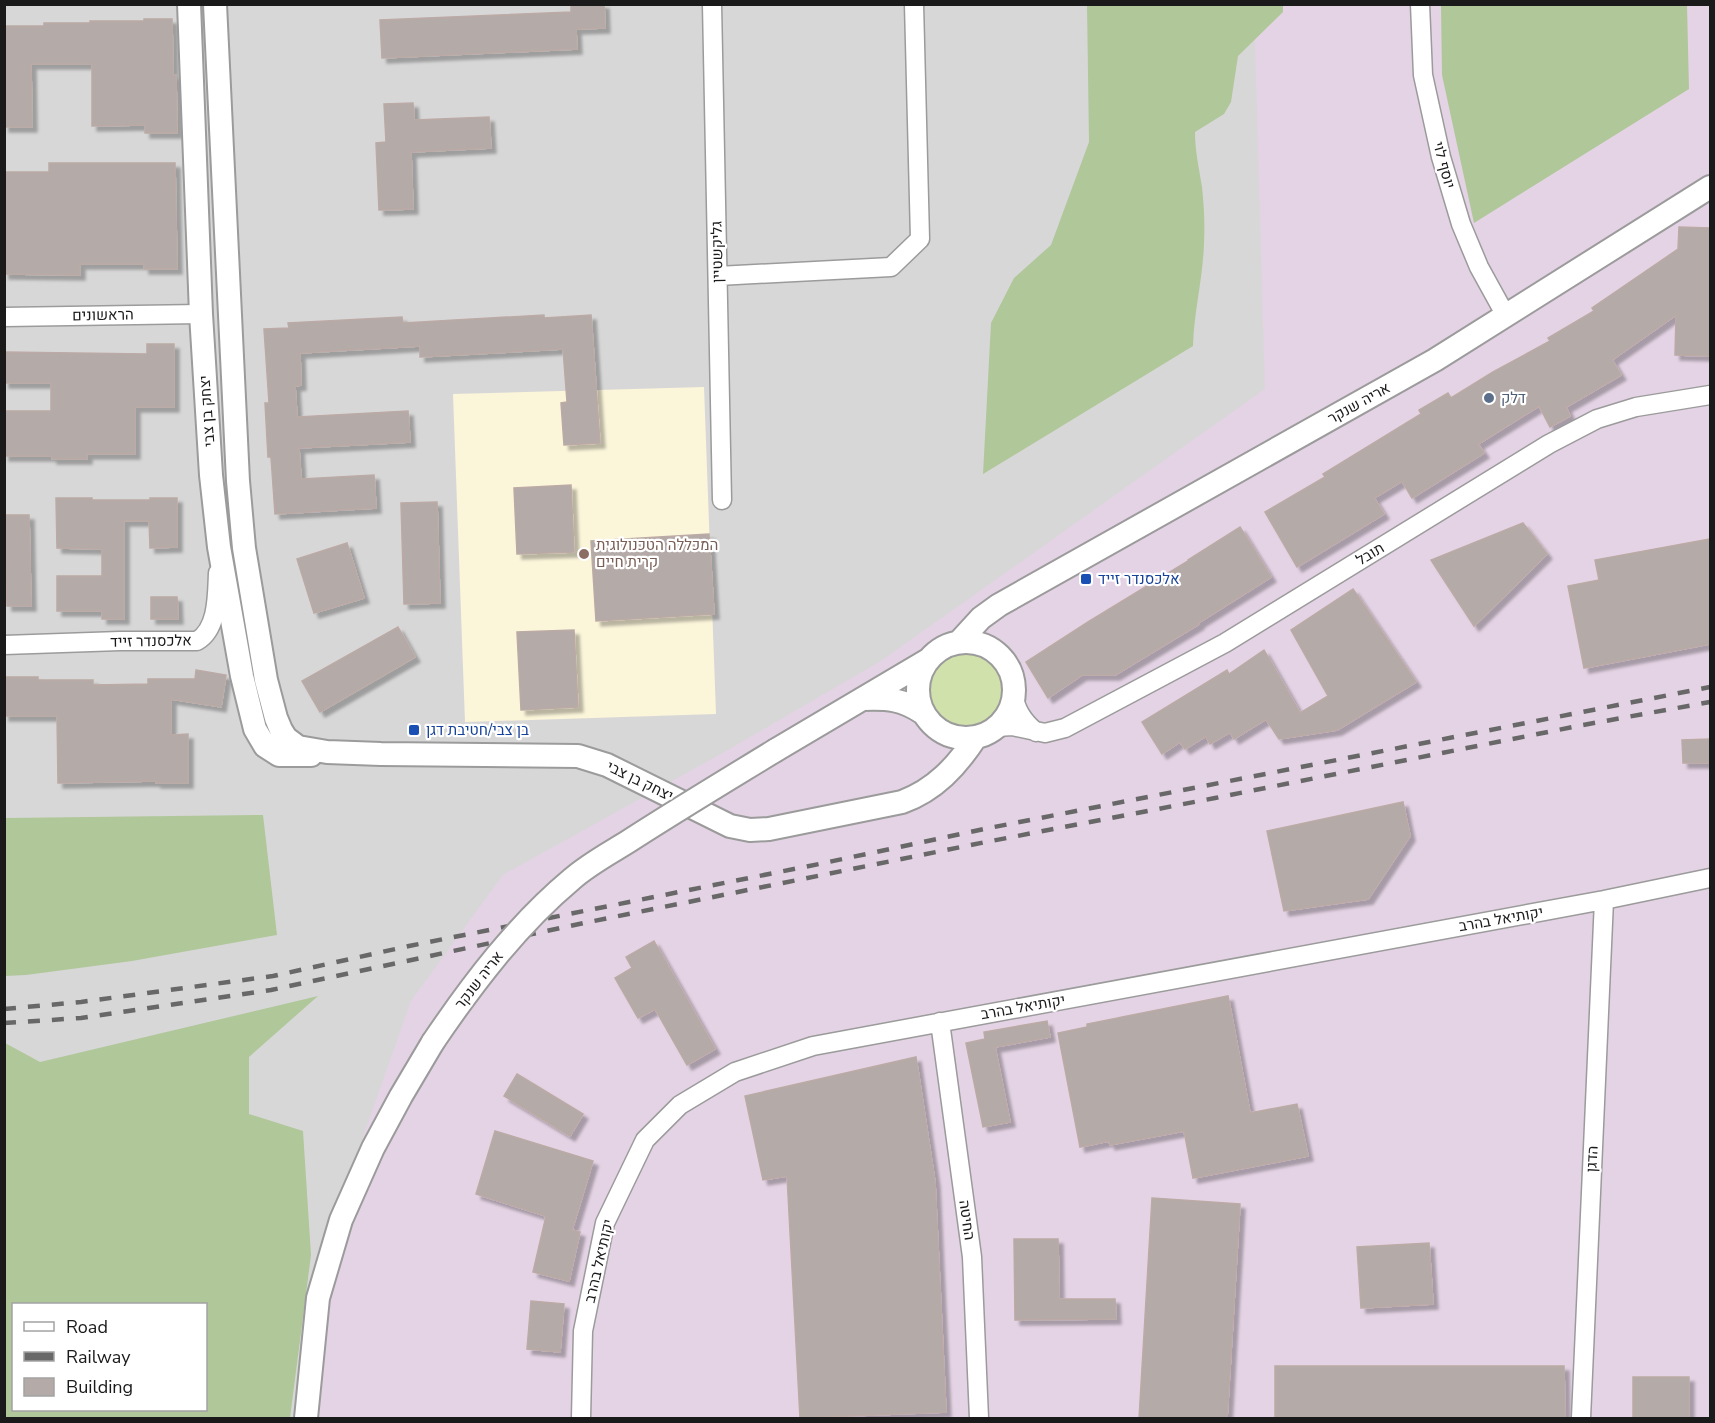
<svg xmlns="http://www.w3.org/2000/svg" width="1715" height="1423" font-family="'Nunito Sans',Heebo,sans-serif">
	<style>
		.residential { fill: #d8d7d8; fill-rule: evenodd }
		.industrial { fill: #e4d3e4 }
		.education { fill: #fbf5da }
		.grass { fill: #d0e1ab }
		.forest { fill: #afc799; fill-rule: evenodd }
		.building { fill: #b4aaa7; stroke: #bbaaa5; stroke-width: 1.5; filter: url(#shadow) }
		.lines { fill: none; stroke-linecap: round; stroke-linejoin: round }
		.minor-casing { stroke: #9b9b9b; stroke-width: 21 }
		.tertiary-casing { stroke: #9b9b9b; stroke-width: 26 }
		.minor { stroke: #fff; stroke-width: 18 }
		.tertiary { stroke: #fff; stroke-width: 22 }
		.rail { stroke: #686868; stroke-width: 4.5; stroke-dasharray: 12 12; stroke-linecap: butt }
		.tertiary-bridge-casing { stroke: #9b9b9b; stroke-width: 26; stroke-linecap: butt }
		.tertiary-bridge { stroke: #fff; stroke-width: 22 }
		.service-dot { fill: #5c6f8a; stroke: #fff; stroke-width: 2 }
		.education-dot { fill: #8d6e63; stroke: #fff; stroke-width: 2 }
		.transit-dot { fill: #1a4fb4; stroke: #fff; stroke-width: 2 }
		.labels { text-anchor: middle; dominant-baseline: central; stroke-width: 4.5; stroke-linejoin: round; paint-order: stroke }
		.street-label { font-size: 15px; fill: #1a1a1a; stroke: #fff }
		.service-label { font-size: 15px; fill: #4e5e75; stroke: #fff; text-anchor: start }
		.education-label { font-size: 15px; fill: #785e54; stroke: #fff; text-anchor: start }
		.transit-label { font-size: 15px; fill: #164399; stroke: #fff; text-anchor: start }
	</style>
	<defs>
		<filter id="shadow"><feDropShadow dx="5" dy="5" stdDeviation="1.5" flood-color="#0004"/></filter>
	</defs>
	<rect width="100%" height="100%" fill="#ebe6e1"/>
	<!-- residential -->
	<path class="residential" d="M5 5H1710V1418H5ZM14 1304H206V1410H14Z"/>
	<!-- industrial -->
	<path class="industrial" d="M1254 5H1710V1418H308L331 1228 411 1001 503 875 728 750 881 661 1265 389Z"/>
	<!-- education -->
	<path class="education" d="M704 387 716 714 465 722 453 394Z"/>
	<!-- grass -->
	<path class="grass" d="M927 691a38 38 0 1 1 76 0a38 38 0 1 1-76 0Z"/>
	<!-- forest -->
	<path class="forest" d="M1087 5 1283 4V12L1238 56 1231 102 1224 114 1195 132C1195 151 1199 168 1202 187 1204 206 1205 225 1204 243 1203 278 1194 311 1193 346L983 474 991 323 1014 278 1051 245 1089 142Z
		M1441 5H1687L1689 89 1474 223 1442 75Z
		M263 815 277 935 132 961 26 975 5 976V818Z
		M318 996 249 1057V1114L303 1131 311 1255 290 1418H5V1043L40 1062ZM14 1304H206V1410H14Z"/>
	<!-- building -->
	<path class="building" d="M571 4H604L605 28 576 29 577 49 382 58 380 20 571 12Z
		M144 19H172L173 75H176L177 133H145V125L92 126V64H31L32 127H4V26H44V23H90V21H144Z
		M413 103 414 120 489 117 491 148 411 152 413 209 379 210 376 143 386 142 384 104Z
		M49 163H175L177 269H144V264H80V275L4 274V172H49Z
		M1679 227 1710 228V356L1675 355 1676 315 1612 360 1621 375 1566 407 1570 416 1550 427 1539 406 1478 444 1484 453 1412 498 1402 481 1374 498 1384 514 1297 567 1265 512 1325 477 1323 474 1421 414 1419 410 1448 393 1451 398 1493 372 1550 341 1548 338 1594 311 1592 308 1678 249Z
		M544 315V318L591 315 600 443 564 445 561 403 567 402 563 349 420 357V346L300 353 301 385 295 386 297 417 408 411 410 442 299 448 301 479 374 475 376 508 275 514 271 457H268L265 403H269L264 329 289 328 288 323 402 317 403 323Z
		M147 344H174V407H135V454H87V459H52V456H4V411H51V383H4V352L147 354Z
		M571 485 574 552 517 554 514 488Z
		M56 498H92V500H150V498H177V547L150 548 149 521H124V619H102V611H57V576H102V549L57 548Z
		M437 502 440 603 404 604 401 503Z
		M4 515H29L31 606H7Z
		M1523 523 1547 554 1474 626 1431 560Z
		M1240 527 1271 577 1198 623 1199 624 1115 675H1082L1048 698 1026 662 1088 622 1188 561V560Z
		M709 534 714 614 596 621 591 541Z
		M1710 539V644L1584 668 1568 586 1599 580 1595 560Z
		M347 543 364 598 314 613 297 559Z
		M1353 589 1416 682 1337 730 1279 739 1266 719 1234 739 1230 732 1210 744 1206 736 1185 749 1180 742 1162 754 1142 722 1227 670 1229 674 1264 650 1300 713 1328 696 1291 630Z
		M151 597H177L178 619H151Z
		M398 627 415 657 320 712 302 681Z
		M574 630 578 707 521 710 517 632Z
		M196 670 226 675 221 707 171 699V735L188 734V783H156V781L58 783 57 716H4V677H38V680H93V685L148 684V679H195Z
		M1710 739V763H1683L1682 740Z
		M1403 802 1410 836 1368 899 1284 911 1267 831Z
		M654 941 715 1049 687 1065 655 1009 638 1018 615 978 632 968 626 957Z
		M1228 996 1250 1113 1297 1104 1308 1156 1193 1178 1184 1131 1110 1145 1109 1141 1080 1147 1058 1033 1087 1027V1024Z
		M1047 1021 1050 1037 995 1047 1010 1122 983 1127 966 1043 985 1039 984 1032Z
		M916 1057 935 1182 946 1412 800 1418 787 1176 763 1180 745 1096Z
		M517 1074 583 1114 570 1136 504 1096Z
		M495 1131 593 1161 572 1230 580 1232 569 1281 533 1272 546 1216 476 1194Z
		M1152 1198 1240 1204 1227 1419H1139Z
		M1014 1239H1058L1059 1299H1115L1116 1319 1015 1320Z
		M1429 1243 1433 1304 1361 1308 1357 1247Z
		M531 1301 564 1304 560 1352 527 1349Z
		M1275 1366H1564L1565 1419H1275Z
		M1633 1377H1689V1419H1633Z"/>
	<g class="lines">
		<defs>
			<path id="minor" d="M712 4 722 500
				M1420 4 1423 75 1441 157 1461 224 1479 267 1506 316
				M718 276 891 267 920 239 914 4
				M4 317 201 314
				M4 645 120 641H197C218 629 217 595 218 573
				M1014 695C1015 710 1024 722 1036 732
				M997 727 1012 726 1045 733 1065 728 1225 643 1549 444 1597 419 1636 407 1710 395
				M940 1022 972 1257 979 1418
				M581 1418 583 1331 605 1223 645 1140 680 1105 735 1072 813 1046 1604 900 1710 878
				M1581 1418 1604 900"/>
			<path id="tertiary" d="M189 4 201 314 211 475 219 547 242 676 255 729 265 746 279 755H311
				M215 4 238 481 244 548 266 680 276 718 281 730 286 738 298 747 327 752 381 754 578 756 607 765 730 826 750 830 769 829 902 802C935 790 957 766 976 737
				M918 690a48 48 0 1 1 96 0a48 48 0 1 1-96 0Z
				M959 642 981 618 999 605 1435 360 1710 187
				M863 699C888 698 902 699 923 713
				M776 750 928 660
				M306 1418 318 1298 341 1220 373 1148 401 1096 433 1042"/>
		</defs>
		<!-- minor casing -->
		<use href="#minor" class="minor-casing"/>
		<!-- tertiary casing -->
		<use href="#tertiary" class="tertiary-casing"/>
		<!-- minor -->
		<use href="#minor" class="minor"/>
		<!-- tertiary -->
		<use href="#tertiary" class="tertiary"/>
		<!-- rail -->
		<path class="rail" d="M4 1009 81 1002 273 976 409 946 824 863 984 829 1710 687
			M4 1023 81 1018 271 990 584 923 986 842 1215 798 1583 725 1710 702"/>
		<defs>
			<path id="tertiary-bridge" d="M433 1042C473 983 517 925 572 879 589 864 610 853 629 841 677 810 727 780 776 750"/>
		</defs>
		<!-- tertiary-bridge casing -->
		<use href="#tertiary-bridge" class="tertiary-bridge-casing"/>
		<!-- tertiary-bridge -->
		<use href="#tertiary-bridge" class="tertiary-bridge"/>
	</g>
	<!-- markers -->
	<circle class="service-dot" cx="1489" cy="398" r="6"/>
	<circle class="education-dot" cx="584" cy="554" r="6"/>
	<g class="transit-dot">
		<rect x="1080" y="573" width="12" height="12" rx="3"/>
		<rect x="408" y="724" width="12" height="12" rx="3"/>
	</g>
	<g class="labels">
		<!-- street labels -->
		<g class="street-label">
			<text transform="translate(1444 165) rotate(75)">יוסף לוי</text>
			<text transform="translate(717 252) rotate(-91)">גליקשטיין</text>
			<text transform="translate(103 315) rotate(-1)">הראשונים</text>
			<text transform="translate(1359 403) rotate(-29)">אריה שנקר</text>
			<text transform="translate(207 411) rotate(-94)">יצחק בן צבי</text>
			<text transform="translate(1370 554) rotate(-31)">תובל</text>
			<text transform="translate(151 641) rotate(-1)">אלכסנדר זייד</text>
			<text transform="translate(640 781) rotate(26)">יצחק בן צבי</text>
			<text transform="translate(1501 919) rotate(-10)">יקותיאל בהרב</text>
			<text transform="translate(479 980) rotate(-52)">אריה שנקר</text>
			<text transform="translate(1023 1007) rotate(-10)">יקותיאל בהרב</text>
			<text transform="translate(1592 1159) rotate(-87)">הדגן</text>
			<text transform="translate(967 1220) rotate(82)">החיטה</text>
			<text transform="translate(599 1261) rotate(-77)">יקותיאל בהרב</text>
		</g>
		<!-- service labels -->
		<g class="service-label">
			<text x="1501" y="398">דלק</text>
		</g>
		<!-- education labels -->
		<g class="education-label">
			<text x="596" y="545">המכללה הטכנולוגית<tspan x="596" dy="17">קרית חיים</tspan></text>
		</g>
		<!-- transit labels -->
		<g class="transit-label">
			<text x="1098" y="579">אלכסנדר זייד</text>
			<text x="426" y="730">בן צבי/חטיבת דגן</text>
		</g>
	</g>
	<!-- border -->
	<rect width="1715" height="1423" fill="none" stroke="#1a1a1a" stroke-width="12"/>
	<!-- legend -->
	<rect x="12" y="1303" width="195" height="108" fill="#ffffff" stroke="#a3a3a3" stroke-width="1.5"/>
	<rect x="24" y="1322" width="30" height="9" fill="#ffffff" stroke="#a3a3a3" stroke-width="1.5"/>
	<text x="66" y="1333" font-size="18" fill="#1a1a1a">Road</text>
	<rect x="24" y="1352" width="30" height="9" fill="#686868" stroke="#a3a3a3" stroke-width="1.5"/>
	<text x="66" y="1363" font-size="18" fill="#1a1a1a">Railway</text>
	<rect x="24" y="1378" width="30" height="18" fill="#b4aaa7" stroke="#a3a3a3" stroke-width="1.5"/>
	<text x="66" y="1393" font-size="18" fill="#1a1a1a">Building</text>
</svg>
